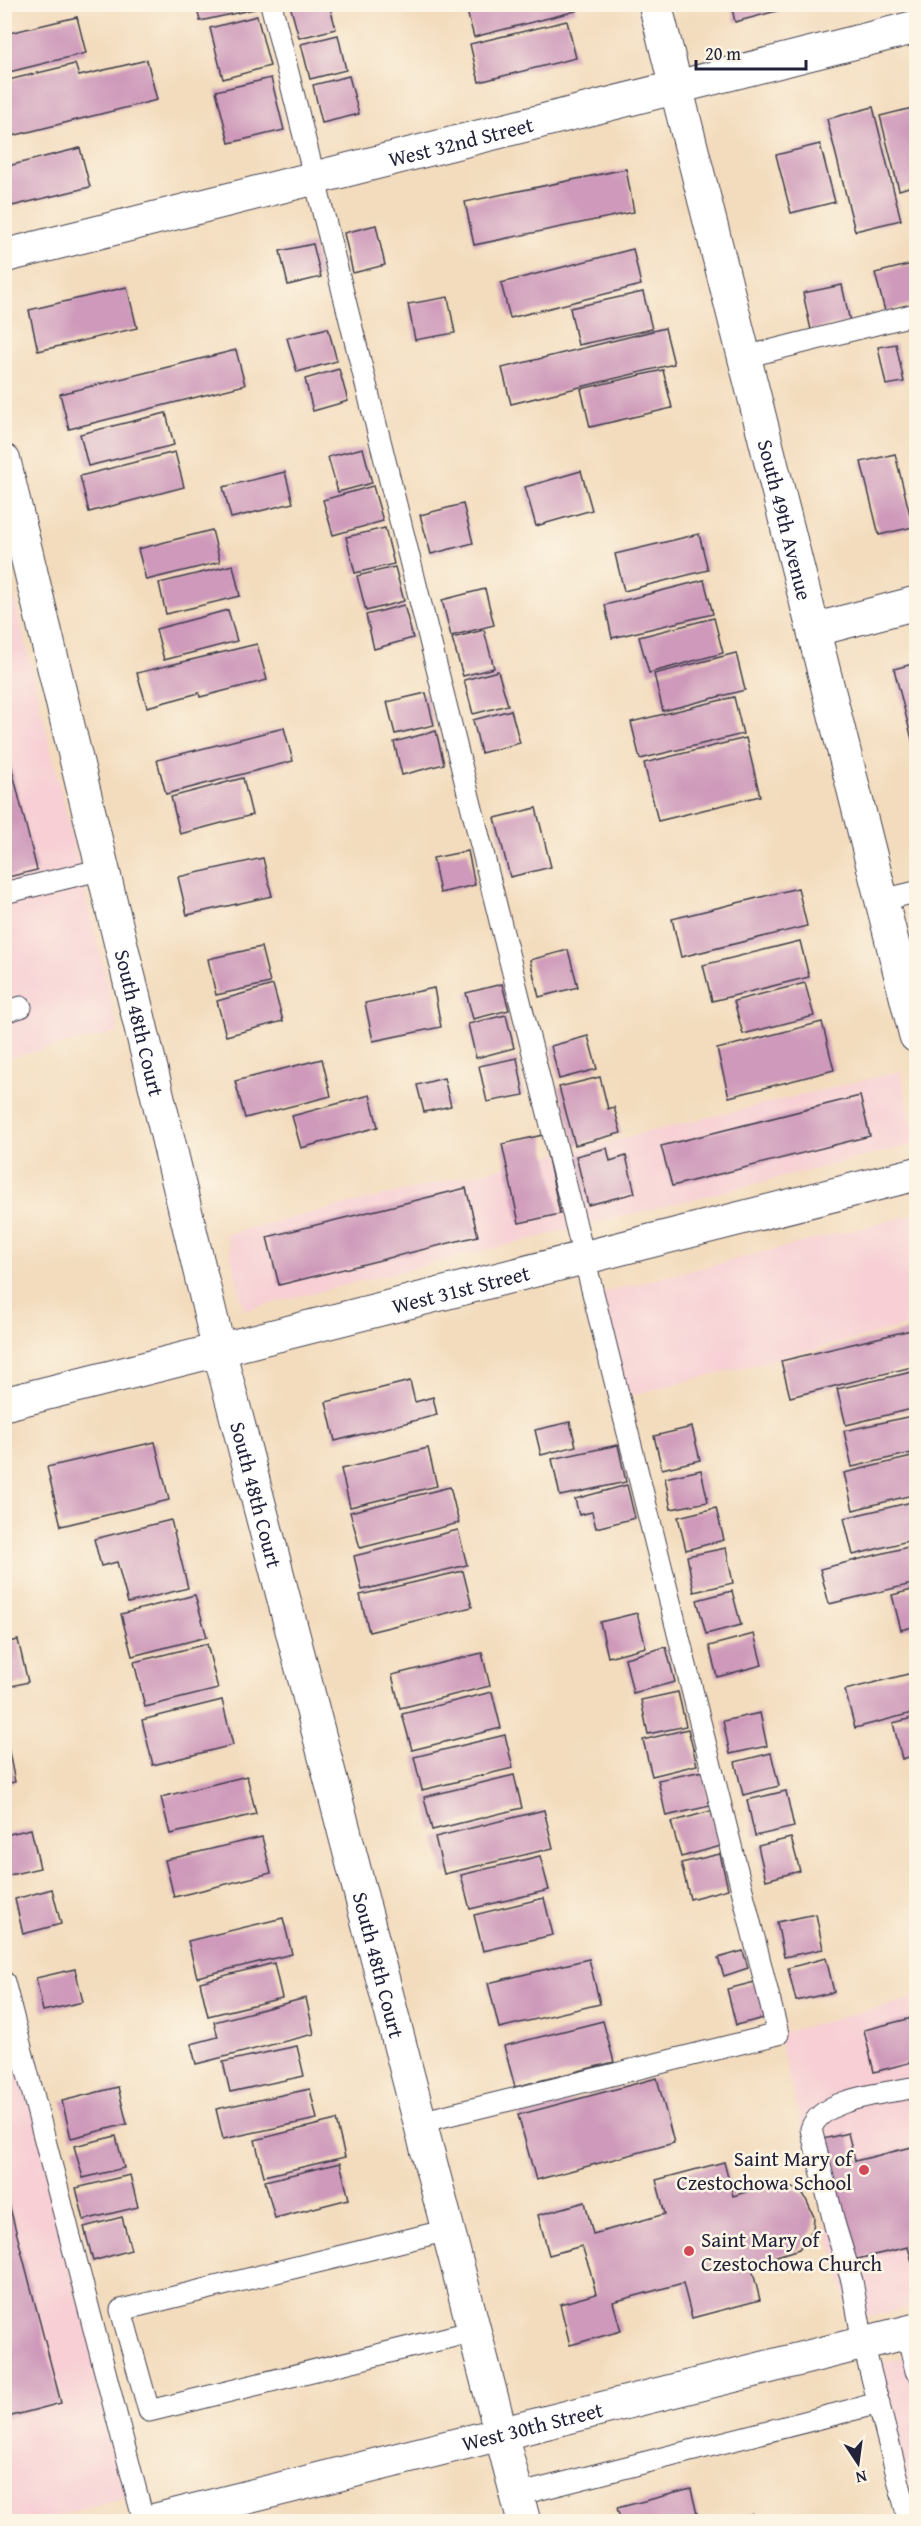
<svg xmlns="http://www.w3.org/2000/svg" width="921" height="2526" font-family="'Gentium Book Plus',serif">
	<style>
		.built { fill: #f7cfd4 }
		.building { fill: #ce99ba }
		.lines { fill: none; stroke-linecap: round; stroke-linejoin: round }
		.lane-casing { stroke: #413e4e; stroke-width: 23 }
		.street-casing { stroke: #413e4e; stroke-width: 35 }
		.secondary-casing { stroke: #413e4e; stroke-width: 35 }
		.lane { stroke: #fff; stroke-width: 21 }
		.street { stroke: #fff; stroke-width: 33 }
		.secondary { stroke: #fff; stroke-width: 33 }
		.poi-dot { fill: #d1495b; stroke: #fcf5e5; stroke-width: 2 }
		.labels { text-anchor: middle; dominant-baseline: central; stroke-width: 5; stroke-linejoin: round; paint-order: stroke }
		.street-label { font-size: 21px; fill: #22223b; stroke: #fcf5e5 }
		.poi-label { font-size: 21px; fill: #22223b; stroke: #fcf5e5; text-anchor: end }
	</style>
	<rect width="100%" height="100%" fill="#fcf5e5"/>
	<filter id="ink" filterUnits="userSpaceOnUse"><feTurbulence type="fractalNoise" baseFrequency=".0167" numOctaves="2"/><feDisplacementMap in="SourceGraphic" scale="12" xChannelSelector="R" yChannelSelector="G"/><feConvolveMatrix kernelMatrix="1 2 1 2 8 2 1 2 1" color-interpolation-filters="sRGB"/></filter>
	<filter id="wash" filterUnits="userSpaceOnUse"><feTurbulence type="fractalNoise" baseFrequency=".008" numOctaves="4" result="noise"/><feDisplacementMap in="SourceGraphic" scale="24" xChannelSelector="R" yChannelSelector="G"/><feGaussianBlur stdDeviation="1.35" result="paint"/><feColorMatrix in="noise" values="0 0 0 0 0 0 0 0 0 0 0 0 0 0 0 0 0 1.4 0 .05"/><feComposite in="paint" operator="in"/></filter>
	<g filter="url(#wash)">
		<rect width="100%" height="100%" fill="#f3dcbd"/>
		<!-- built -->
		<path class="built" d="M4 553 119 1032 5 1059H4Z
			M901 1071 916 1144 244 1310 226 1234Z
			M916 1214V1324L619 1398 593 1295Z
			M4 1982 138 2495 37 2521H5Z
			M916 1998V2306L851 2322 778 2034Z
			M916 2354V2508L906 2511 869 2366Z"/>
		<g id="blocks">
			<!-- building -->
			<path class="building" d="M196 4H254L255 9 200 21Z
				M329 4 336 29 299 38 290 5Z
				M465 4H574L576 11 474 37Z
				M731 4H798L799 5 735 22Z
				M257 16 270 66 223 79 210 28Z
				M77 17 86 53 5 73V34Z
				M567 21 576 58 479 82 470 44Z
				M338 35 346 70 310 79 301 44Z
				M147 60 157 100 4 138V81L75 64 79 76Z
				M349 76 359 114 322 123 313 85Z
				M271 78 284 130 229 143 216 91Z
				M873 107 901 220 855 231 827 119Z
				M916 107V185L899 190 880 116Z
				M820 144 835 202 791 213 776 155Z
				M80 148 90 187 12 206 4 167Z
				M626 169 634 212 474 245 465 202Z
				M376 225 385 265 353 273 344 233Z
				M313 244 321 277 288 285 280 251Z
				M633 249 641 285 510 318 501 283Z
				M912 264 916 281V303L885 311 875 273Z
				M842 285 850 322 811 330 803 293Z
				M127 287 137 328 38 351 29 310Z
				M643 292 652 329 578 345 570 308Z
				M448 297 455 333 415 340 408 304Z
				M328 328 337 361 297 372 287 338Z
				M665 328 674 364 511 404 502 368Z
				M896 344 904 382 886 385 878 347Z
				M236 350 245 385 69 429 60 394Z
				M339 369 348 401 313 411 305 379Z
				M663 370 672 408 590 427 581 389Z
				M166 413 174 445 88 466 80 434Z
				M363 448 372 483 338 492 328 457Z
				M175 452 184 487 89 512 80 476Z
				M895 454 913 527 879 535 861 462Z
				M581 471 592 510 536 526 525 487Z
				M285 472 293 503 231 518 223 487Z
				M373 486 383 521 333 535 323 500Z
				M463 504 473 543 431 554 420 515Z
				M385 528 394 564 355 573 346 537Z
				M212 530 220 562 146 580 138 549Z
				M699 534 708 570 624 591 615 554Z
				M233 565 240 596 166 614 159 583Z
				M395 567 404 601 366 611 357 576Z
				M704 580 713 614 612 638 605 605Z
				M485 589 494 625 451 636 442 600Z
				M404 605 413 638 374 649 366 615Z
				M228 610 237 641 164 660 156 629Z
				M714 618 723 653 649 673 639 637Z
				M484 630 494 668 463 676 452 638Z
				M257 644 267 680 200 697 199 693 147 707 137 673Z
				M736 653 745 690 663 711 654 674Z
				M916 663V755L894 669Z
				M498 671 508 705 473 714 464 680Z
				M426 693 434 725 395 734 387 702Z
				M734 697 743 734 640 759 631 722Z
				M511 710 520 743 481 753 473 720Z
				M284 728 293 761 166 794 157 760Z
				M436 731 444 764 402 775 394 742Z
				M4 737 37 870 4 878Z
				M746 738 760 796 658 821 644 763Z
				M243 778 252 815 180 834 171 797Z
				M536 808 551 867 510 877 495 818Z
				M468 851 475 885 440 893 433 858Z
				M263 858 272 896 187 915 178 877Z
				M798 888 807 926 681 957 672 919Z
				M800 941 809 977 712 1001 703 965Z
				M261 947 270 983 216 995 208 959Z
				M568 950 578 987 539 997 530 960Z
				M805 983 814 1016 743 1034 734 1001Z
				M502 984 509 1010 473 1019 466 993Z
				M273 985 283 1021 226 1036 217 1001Z
				M434 988 441 1027 373 1041 365 1003Z
				M506 1015 514 1048 476 1058 468 1024Z
				M822 1022 834 1070 729 1097 717 1049Z
				M588 1036 597 1069 559 1079 551 1046Z
				M517 1058 524 1095 487 1102 479 1066Z
				M322 1059 331 1096 245 1118 235 1081Z
				M600 1077 608 1109 614 1107 621 1133 575 1145 559 1087Z
				M444 1078 451 1106 424 1112 417 1085Z
				M370 1095 378 1127 301 1148 292 1116Z
				M860 1096 870 1136 672 1186 661 1146Z
				M543 1135 560 1214 519 1223 502 1144Z
				M607 1148 610 1161 626 1156 635 1193 588 1205 576 1156Z
				M466 1188 478 1236 279 1285 267 1237Z
				M911 1330 916 1350V1366L790 1397 781 1361Z
				M912 1372 916 1408 846 1425 837 1389Z
				M410 1381 415 1402 433 1397 437 1415 335 1441 326 1402Z
				M916 1415V1452L852 1467 844 1431Z
				M570 1422 576 1446 541 1455 535 1430Z
				M692 1427 700 1460 662 1469 654 1436Z
				M155 1442 169 1500 61 1526 47 1467Z
				M618 1445 626 1482 560 1496 552 1459Z
				M428 1448 437 1486 350 1507 341 1469Z
				M916 1456V1494L853 1510 844 1473Z
				M701 1470 708 1502 671 1509 665 1478Z
				M627 1485 635 1518 596 1528 592 1512 579 1515 575 1499Z
				M450 1487 459 1523 360 1548 350 1512Z
				M916 1501V1539L853 1555 844 1518Z
				M716 1508 724 1540 686 1550 678 1517Z
				M171 1520 188 1588 128 1603 117 1562 101 1566 94 1539Z
				M458 1530 467 1565 362 1590 354 1556Z
				M916 1545V1583L829 1604 820 1569Z
				M726 1548 733 1583 694 1592 687 1556Z
				M463 1571 472 1607 369 1632 360 1595Z
				M916 1589V1626L901 1630 892 1595Z
				M732 1591 741 1625 706 1634 697 1600Z
				M195 1595 207 1637 132 1656 121 1614Z
				M637 1613 646 1647 608 1657 600 1622Z
				M754 1634 762 1665 717 1677 709 1646Z
				M18 1640 28 1682 4 1688V1643Z
				M207 1644 218 1689 145 1707 134 1662Z
				M666 1647 675 1682 633 1693 625 1658Z
				M482 1653 490 1686 400 1708 392 1675Z
				M916 1672V1712L855 1728 845 1690Z
				M492 1692 501 1728 412 1750 402 1714Z
				M678 1692 686 1726 648 1734 641 1700Z
				M222 1700 233 1745 153 1765 142 1720Z
				M760 1713 767 1746 730 1754 723 1721Z
				M916 1717V1755L902 1759 893 1723Z
				M688 1729 697 1765 652 1776 643 1740Z
				M505 1735 513 1768 422 1790 414 1757Z
				M8 1747 15 1782 4 1784V1748Z
				M771 1753 779 1786 743 1795 735 1762Z
				M703 1771 710 1806 666 1816 658 1780Z
				M514 1775 522 1808 432 1830 424 1797Z
				M247 1776 256 1814 170 1834 161 1797Z
				M786 1791 794 1827 755 1836 747 1800Z
				M544 1810 553 1848 444 1874 435 1837Z
				M711 1811 721 1846 681 1857 671 1822Z
				M31 1829 40 1868 5 1876V1835Z
				M262 1837 271 1873 174 1897 165 1860Z
				M791 1838 800 1871 766 1880 758 1846Z
				M720 1854 728 1889 690 1899 681 1863Z
				M540 1856 549 1890 470 1909 461 1875Z
				M52 1889 61 1924 23 1934 15 1899Z
				M544 1898 553 1935 483 1951 474 1915Z
				M816 1914 823 1949 784 1957 777 1922Z
				M283 1918 292 1954 197 1977 188 1941Z
				M743 1951 748 1968 724 1976 718 1958Z
				M826 1958 834 1992 796 2001 788 1968Z
				M589 1959 600 2004 499 2028 488 1983Z
				M274 1963 282 1998 208 2016 200 1982Z
				M75 1969 83 2002 43 2011 36 1978Z
				M759 1981 768 2017 736 2025 727 1989Z
				M306 1998 314 2034 196 2064 191 2044 218 2037 214 2022Z
				M916 2017V2061L874 2072 864 2030Z
				M603 2021 614 2062 515 2087 504 2046Z
				M297 2046 304 2076 230 2092 223 2062Z
				M657 2078 674 2143 536 2180 518 2115Z
				M118 2087 127 2124 71 2138 62 2101Z
				M310 2089 317 2119 223 2139 216 2109Z
				M336 2120 345 2157 264 2176 255 2140Z
				M848 2133 855 2161 916 2146V2261L912 2262 908 2247 853 2260 823 2139Z
				M116 2136 124 2168 83 2178 74 2146Z
				M724 2162 733 2196 769 2185H782L793 2188 804 2195 814 2217 813 2229 799 2249 751 2264 760 2300 692 2318 683 2283 613 2302 621 2331 570 2345 560 2304 596 2294 590 2270 582 2246 549 2255 538 2215 585 2202 593 2234 665 2214 656 2180Z
				M340 2163 349 2199 275 2218 265 2181Z
				M130 2175 138 2207 84 2220 76 2188Z
				M4 2185 61 2403 4 2418Z
				M122 2217 131 2250 93 2261 84 2227Z
				M691 2489 699 2522H621L617 2508Z
				M753 2514 755 2522H729V2521Z"/>
		</g>
	</g>
	<g filter="url(#ink)">
		<use href="#blocks" fill-opacity="0" stroke="#413e4e" stroke-width="1.5"/>
		<g class="lines">
			<defs>
				<path id="lane" d="M271 4 778 2034 420 2122
					M745 357 916 314
					M4 893 103 869
					M882 900 916 892
					M4 1012 21 1007
					M4 1982 144 2522
					M448 2230 121 2310 149 2411 475 2331
					M907 2333 916 2371
					M517 2495 879 2403
					M909 2522 863 2343 852 2281 835 2226 811 2129C822 2098 882 2094 911 2088"/>
				<g id="street">
					<path id="s1" d="M655 4 916 1036"/>
					<path id="s2" d="M4 256 916 27"/>
					<path id="s3" d="M4 461 219 1350 524 2522"/>
					<path d="M814 630 916 603"/>
					<path id="s4" d="M148 2522 916 2330"/>
				</g>
				<g id="secondary">
					<path id="s5" d="M4 1404 916 1174"/>
				</g>
			</defs>
			<!-- lane casing -->
			<use href="#lane" class="lane-casing"/>
			<!-- street casing -->
			<use href="#street" class="street-casing"/>
			<!-- secondary casing -->
			<use href="#secondary" class="secondary-casing"/>
			<!-- lane -->
			<use href="#lane" class="lane"/>
			<!-- street -->
			<use href="#street" class="street"/>
			<!-- secondary -->
			<use href="#secondary" class="secondary"/>
		</g>
	</g>
	<!-- markers -->
	<g class="poi-dot">
		<circle cx="864" cy="2170" r="6"/>
		<circle cx="689" cy="2251" r="6"/>
	</g>
	<g class="labels">
		<!-- street labels -->
		<g class="street-label">
			<text stroke="none"><textPath href="#s2" startOffset="471">West 32nd Street</textPath></text>
			<text stroke="none"><textPath href="#s1" startOffset="532">South 49th Avenue</textPath></text>
			<text stroke="none"><textPath href="#s3" startOffset="578">South 48th Court</textPath></text>
			<text stroke="none"><textPath href="#s5" startOffset="471">West 31st Street</textPath></text>
			<text stroke="none"><textPath href="#s3" startOffset="1064">South 48th Court</textPath></text>
			<text stroke="none"><textPath href="#s3" startOffset="1550">South 48th Court</textPath></text>
			<text stroke="none"><textPath href="#s4" startOffset="396">West 30th Street</textPath></text>
		</g>
		<!-- poi labels -->
		<g class="poi-label">
			<text x="852" y="2158">Saint Mary of<tspan x="852" dy="24">Czestochowa School</tspan></text>
			<text x="701" y="2239" text-anchor="start">Saint Mary of<tspan x="701" dy="24">Czestochowa Church</tspan></text>
		</g>
	</g>
	<!-- margin -->
	<rect width="921" height="2526" fill="none" stroke="#fcf5e5" stroke-width="24"/>
	<!-- north arrow -->
	<g transform="translate(858 2463) rotate(167)" stroke="#fcf5e5" stroke-width="4.5" paint-order="stroke">
	<path d="M0-4.5L10 22L0 15L-10 22Z" fill="#22223b"/>
	<text y="-9" font-size="16" font-weight="bold" text-anchor="middle" fill="#22223b">N</text>
	</g>
	<!-- scale -->
	<path d="M696 60v9h110v-9" fill="none" stroke="#22223b" stroke-width="3"/>
	<text x="705" y="60" font-size="18" fill="#22223b" stroke="#fcf5e5" stroke-width="4.5" paint-order="stroke">20 m</text>
</svg>
